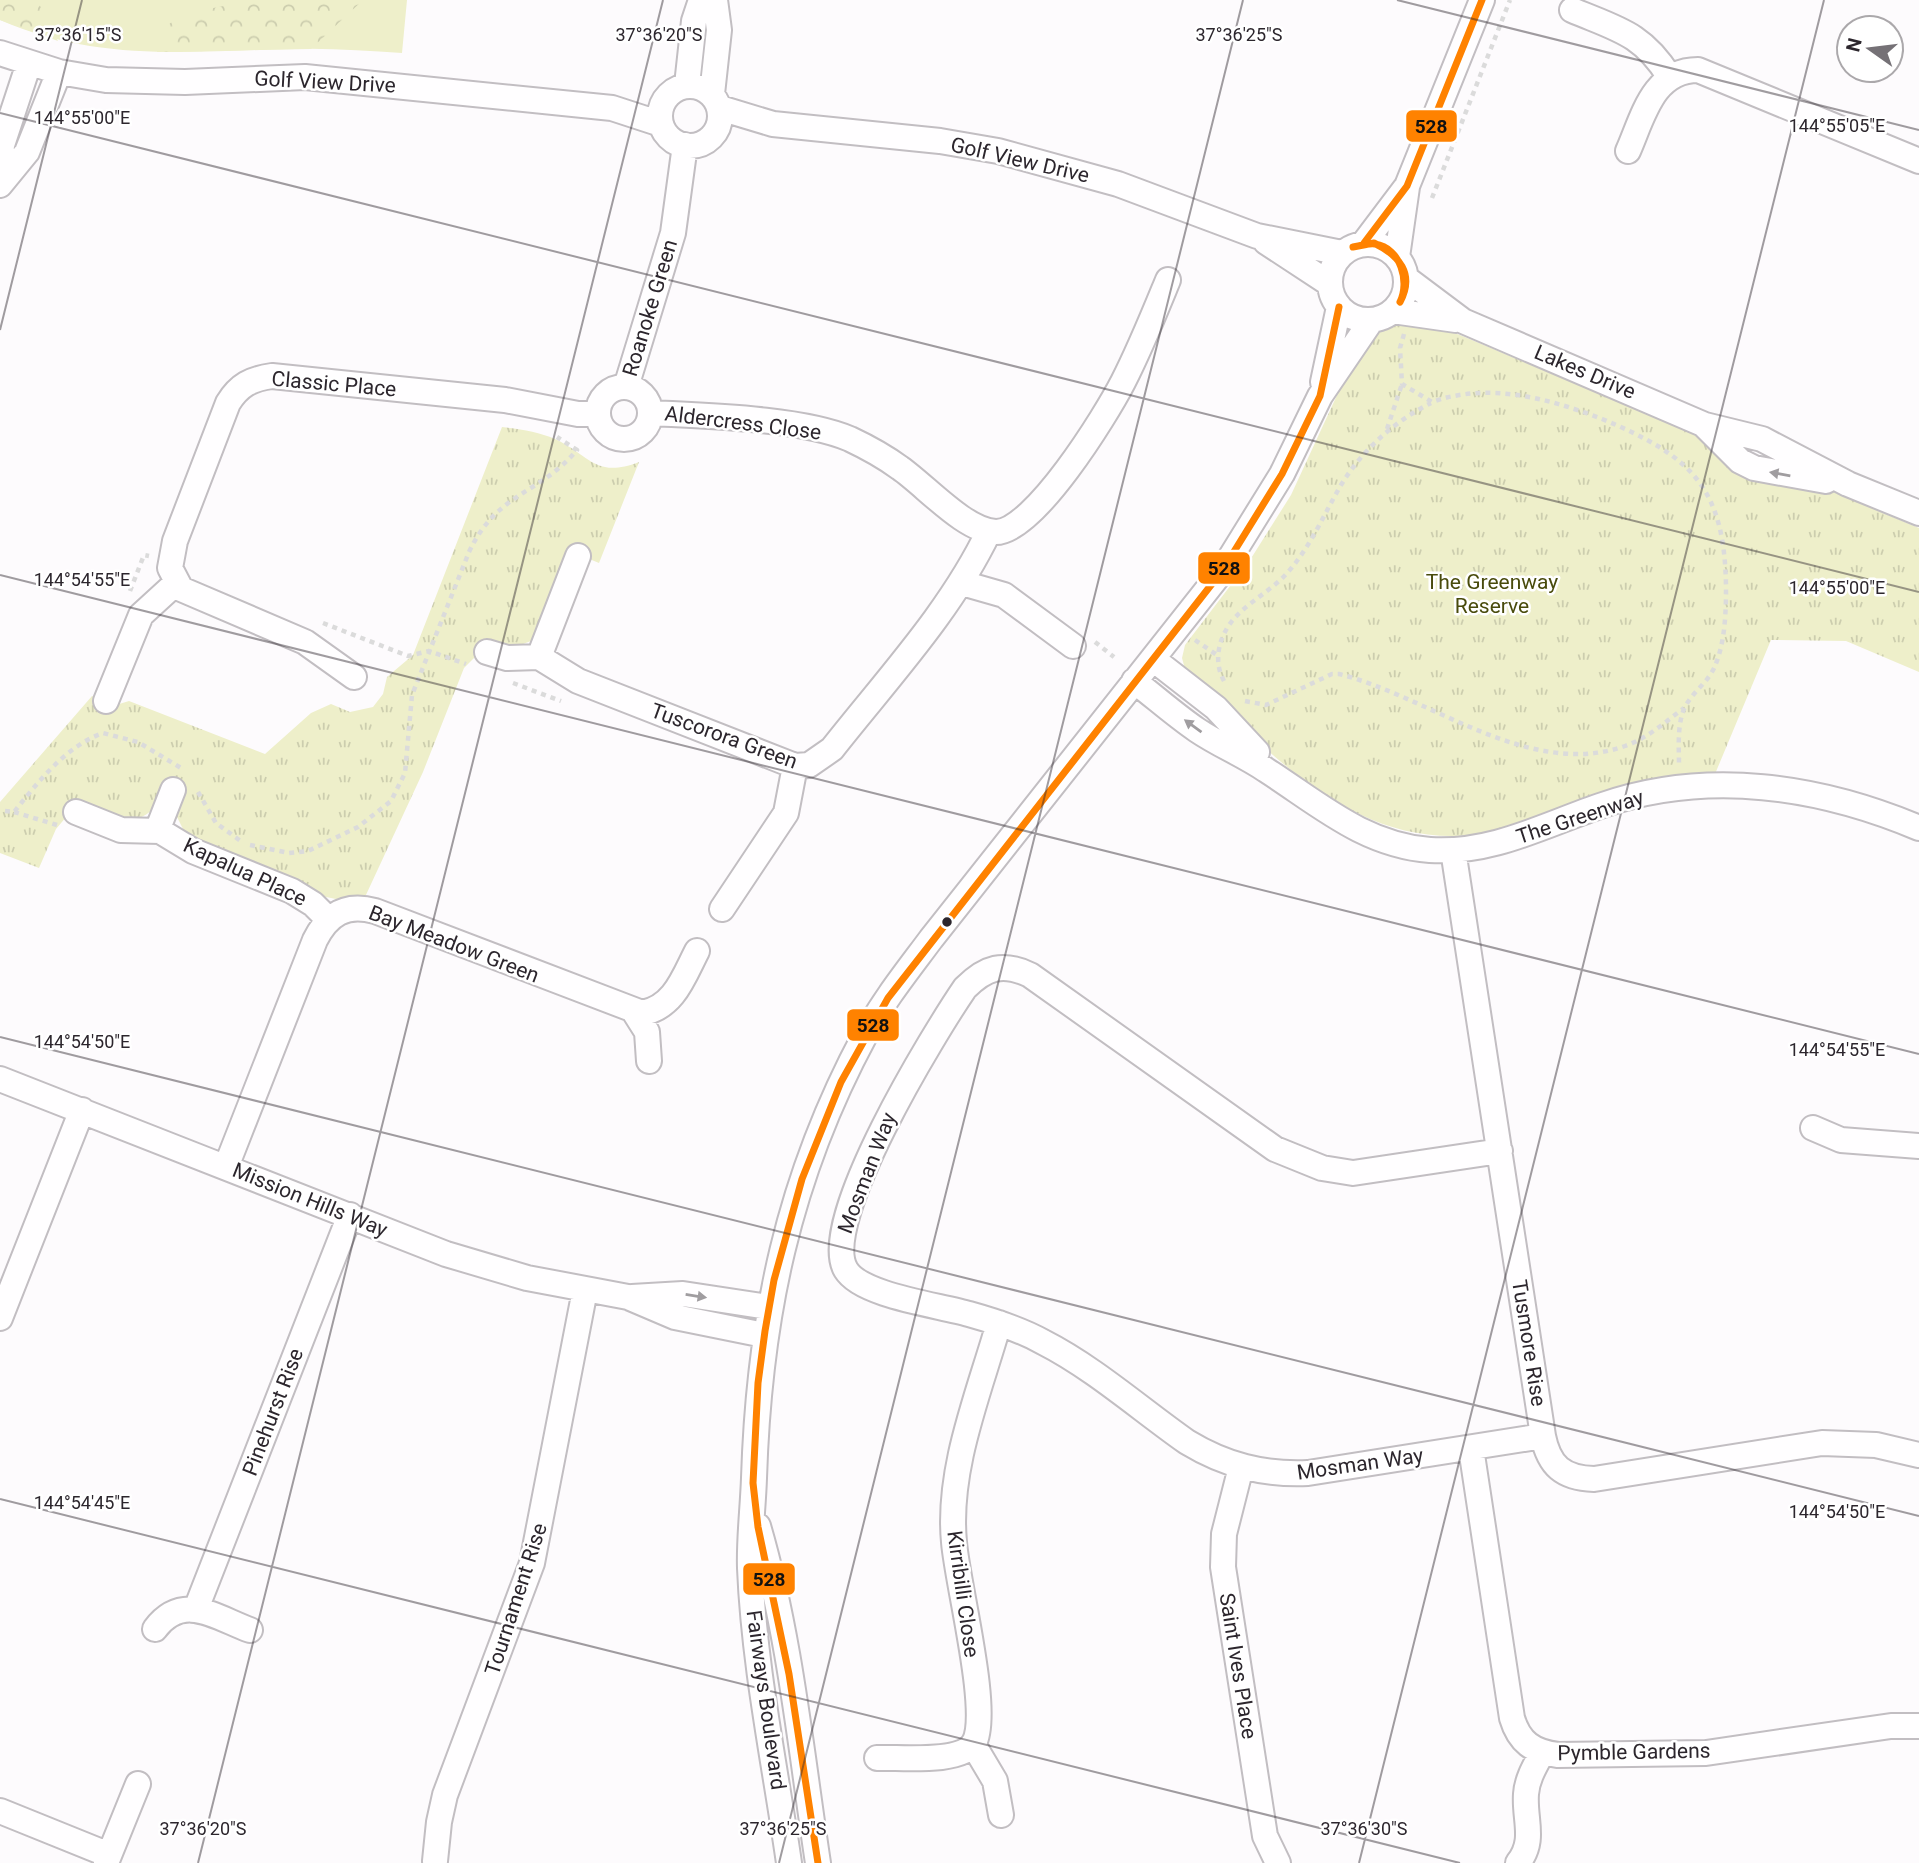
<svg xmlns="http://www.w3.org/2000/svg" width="1919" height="1863" font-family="Roboto,sans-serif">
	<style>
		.grass { fill: #eeefca }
		.forest { fill: url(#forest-crowns) }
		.park { fill: url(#park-tufts) }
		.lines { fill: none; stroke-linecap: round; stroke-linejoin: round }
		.minor-casing { stroke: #c2bec2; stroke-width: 28 }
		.path { stroke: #dbdbdb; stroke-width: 4.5; stroke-dasharray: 5 5; stroke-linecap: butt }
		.minor { stroke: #fffeff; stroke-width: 24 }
		.bus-1-casing { stroke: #fff; stroke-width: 12 }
		.bus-1 { stroke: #ff8200; stroke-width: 7 }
		.oneway { fill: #a09da0 }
		.ticks { fill: none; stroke: #2c262d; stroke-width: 2; stroke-opacity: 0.45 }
		.bus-dot { fill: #2c262d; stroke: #fff; stroke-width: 2.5 }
		.labels { text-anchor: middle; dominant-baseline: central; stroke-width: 5; stroke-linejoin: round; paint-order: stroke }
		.street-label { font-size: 21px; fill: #2c262d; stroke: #fff }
		.park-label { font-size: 21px; fill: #494b0c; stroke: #fff }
		.ticks-label { font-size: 18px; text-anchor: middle; fill: #2c262d; stroke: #fff; stroke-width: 5; stroke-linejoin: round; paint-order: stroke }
		.line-badge { stroke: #fff; stroke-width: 2.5 }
		.pale-badge-label { font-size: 19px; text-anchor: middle; font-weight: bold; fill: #111 }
	</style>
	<defs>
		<pattern id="forest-crowns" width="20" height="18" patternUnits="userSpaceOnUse" patternTransform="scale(1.75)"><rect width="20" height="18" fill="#eeefca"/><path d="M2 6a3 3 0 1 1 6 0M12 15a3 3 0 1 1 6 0" fill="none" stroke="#cccdae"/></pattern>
		<pattern id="park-tufts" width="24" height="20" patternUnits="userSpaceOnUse" patternTransform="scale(1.75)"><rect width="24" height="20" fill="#eeefca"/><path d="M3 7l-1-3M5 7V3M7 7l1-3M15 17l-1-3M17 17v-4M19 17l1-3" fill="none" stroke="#cccdae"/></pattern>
	</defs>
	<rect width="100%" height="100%" fill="#fdfbfd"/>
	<!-- grass -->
	<path class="grass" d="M0 0H407L402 53C367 51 331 48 295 49 190 51 100 63 0 20Z"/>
	<!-- forest -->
	<path class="forest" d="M0 0H37L58 41 0 20Z
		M255 0H363L311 49 157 52 159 32 182 14Z"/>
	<!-- park -->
	<path class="park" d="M1396 321 1441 328 1460 335 1919 528V672L1846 641 1771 640 1715 774C1675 780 1633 782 1595 794 1566 804 1540 820 1511 828 1369 866 1279 762 1186 673L1182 658 1185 645 1250 560 1291 495 1350 367 1380 327Z
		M502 427C520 429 539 432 555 439 590 455 595 479 639 462L599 563 570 551 531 641 515 647 489 643 464 668 423 772 365 897 336 899 321 896 186 835 176 815 155 806C135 833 103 812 78 803L56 829 39 868 0 853V802L92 696 116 705 129 701 265 754 311 713 331 704 350 712 373 707 383 694 387 677 413 655Z"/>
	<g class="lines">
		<defs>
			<path id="minor" d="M1572 10C1617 29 1642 33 1669 76
				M0 53 59 72 106 80 185 82 305 77 612 108 661 124
				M687 85 694 21 701 0
				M660 116a30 30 0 1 1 60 0a30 30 0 1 1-60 0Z
				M712 94 719 30 715 0
				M720 108 773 124 940 141 998 151 1118 184 1257 236 1342 253
				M1628 151C1643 117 1653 70 1698 70L1919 161
				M0 176 2 145 29 63
				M0 185 27 152 59 72
				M1266 242 1330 284
				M1364 243 1407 186 1482 0
				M1330 282a38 38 0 1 1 76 0a38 38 0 1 1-76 0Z
				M1397 257 1407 187
				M1407 279 1463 321 1705 425 1762 439 1848 484 1919 513
				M1393 311 1456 320
				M1323 382 1339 307
				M626 387 673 233 685 145
				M598 413a26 26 0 1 1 52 0a26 26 0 1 1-52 0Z
				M650 413C705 416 801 418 850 439 867 447 885 457 900 468 926 486 965 531 996 532 1034 532 1106 415 1123 382 1140 349 1154 314 1168 280
				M1705 426 1740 461 1754 468 1826 481
				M962 583 1004 595 1073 646
				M487 652 507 658 539 657 578 681 795 766 809 765 832 749C887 679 951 611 989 531
				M539 657 578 556
				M1153 659 1216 708 1257 752
				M354 677 305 642 181 589 170 568 175 541 228 403C239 385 251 379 272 376L505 400 578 414H598
				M1134 681C1155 697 1175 715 1197 730 1219 745 1244 755 1266 770 1319 804 1364 845 1430 850 1493 854 1546 824 1603 805 1708 769 1819 786 1919 828
				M106 701 141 615 176 583
				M76 812 121 830 160 831 193 851 292 891 313 904 328 919
				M157 831 173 790
				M1453 850 1543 1436C1549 1466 1563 1478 1594 1479L1822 1443 1876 1445 1919 1455
				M722 909 786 813 795 766
				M635 1013 647 1032 649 1061
				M0 1079 446 1254 527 1278 628 1297 675 1317 764 1335
				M1813 1128 1841 1140 1919 1146
				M1500 1151 1353 1173 1322 1168 1275 1149 1030 975C1003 962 986 967 965 988 935 1032 817 1223 846 1270 862 1296 939 1305 969 1314 994 1321 1020 1329 1043 1342 1094 1368 1140 1409 1187 1442 1225 1465 1263 1475 1308 1473L1543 1436
				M226 1167 315 940C328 914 346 903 375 911L642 1013C674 1008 684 976 697 951
				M632 1297 683 1294 768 1307
				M0 1318 82 1110
				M1471 1448 1512 1718C1519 1742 1533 1752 1558 1755L1706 1753 1891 1726H1919
				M1241 1467 1224 1534 1223 1567 1265 1836 1278 1863
				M758 1526C790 1635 801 1751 818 1863
				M196 1609 350 1215
				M155 1629C183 1592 215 1617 250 1630
				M973 1744 995 1781 1001 1815
				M877 1758C900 1757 961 1764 974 1743 991 1712 957 1583 954 1542 947 1469 979 1393 999 1323
				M0 1811 109 1855
				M435 1861 439 1822 445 1795 532 1563 585 1290
				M106 1863 138 1784
				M789 1863C775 1765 754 1667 750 1568 749 1539 753 1508 754 1478 759 1318 788 1178 865 1035 883 1001 908 970 931 939L1222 571 1282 474 1320 396 1371 321
				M1518 1863C1536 1840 1524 1820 1526 1794 1527 1779 1535 1766 1542 1753"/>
		</defs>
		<!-- minor casing -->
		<use href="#minor" class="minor-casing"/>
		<!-- path -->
		<path class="path" d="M1432 198 1510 0
			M1404 334 1400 348 1402 384 1432 402C1488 382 1548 398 1602 419 1692 456 1725 488 1726 588 1726 613 1725 642 1715 666 1708 683 1691 693 1684 709 1677 726 1679 748 1679 766
			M1387 429 1402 384
			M130 591 144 555 149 556
			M323 623 408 656 429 651 466 664
			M1195 640 1217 655
			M1095 642 1114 657
			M1224 681C1215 665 1217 646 1226 630 1239 606 1270 593 1288 572 1311 546 1324 514 1341 485 1363 449 1395 421 1431 403
			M513 683 561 701
			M1245 701 1266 705 1332 674H1339C1431 697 1529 780 1625 746 1648 738 1665 722 1684 708
			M198 792 216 823 242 842
			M5 811 14 812C38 782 66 746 103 733L138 742 181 768
			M14 812 57 825
			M250 845 289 853 308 851 358 827 391 801 405 773 412 695 469 552C498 491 538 496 577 450L557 437"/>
		<!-- minor -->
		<use href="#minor" class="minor"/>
		<defs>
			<path id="bus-1" d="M1364 243 1407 186 1482 0
				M1353 247 1374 243C1399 255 1415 274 1400 302
				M1353 247C1359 246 1368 243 1375 244 1401 248 1410 282 1400 302
				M818 1863 789 1674 758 1527 753 1483 758 1383 765 1331 774 1280 802 1179 841 1082 888 998 1222 571 1282 474 1320 396 1339 307"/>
		</defs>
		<!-- bus-1 casing -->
		<use href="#bus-1" class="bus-1-casing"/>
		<!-- bus-1 -->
		<use href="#bus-1" class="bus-1"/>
	</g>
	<!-- one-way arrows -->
	<defs><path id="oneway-solid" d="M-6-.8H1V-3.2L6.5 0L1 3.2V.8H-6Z" transform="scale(1.75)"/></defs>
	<g class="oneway">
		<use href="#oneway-solid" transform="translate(1780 474) rotate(-170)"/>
		<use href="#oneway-solid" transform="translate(1193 726) rotate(-144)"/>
		<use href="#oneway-solid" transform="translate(696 1296) rotate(9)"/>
	</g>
	<!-- ticks -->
	<path class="ticks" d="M1397 0 1919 130M0 113 1919 592M0 330 82 0M0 575 1919 1054M0 1037 1919 1516M0 1499 1460 1863M198 1863 663 0M779 1863 1243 0M1359 1863 1824 0"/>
	<!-- markers -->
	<circle class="bus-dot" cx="947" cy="922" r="6"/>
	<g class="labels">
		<!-- street labels -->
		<g class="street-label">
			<text transform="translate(325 82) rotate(3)">Golf View Drive</text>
			<text transform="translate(1020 160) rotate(13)">Golf View Drive</text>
			<text transform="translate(650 308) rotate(-73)">Roanoke Green</text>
			<text transform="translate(1585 372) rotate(23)">Lakes Drive</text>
			<text transform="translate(334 384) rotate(5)">Classic Place</text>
			<text transform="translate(743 423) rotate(7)">Aldercress Close</text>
			<text transform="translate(724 736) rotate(20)">Tuscorora Green</text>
			<text transform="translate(1580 817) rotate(-18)">The Greenway</text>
			<text transform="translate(245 872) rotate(25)">Kapalua Place</text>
			<text transform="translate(454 944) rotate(21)">Bay Meadow Green</text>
			<text transform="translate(867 1173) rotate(-69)">Mosman Way</text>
			<text transform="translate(310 1200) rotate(22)">Mission Hills Way</text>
			<text transform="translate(1529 1343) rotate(81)">Tusmore Rise</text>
			<text transform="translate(273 1412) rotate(-69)">Pinehurst Rise</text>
			<text transform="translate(1360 1464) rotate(-8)">Mosman Way</text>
			<text transform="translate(963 1594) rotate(82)">Kirribilli Close</text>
			<text transform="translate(516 1599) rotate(-72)">Tournament Rise</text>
			<text transform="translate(1238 1666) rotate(81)">Saint Ives Place</text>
			<text transform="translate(766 1700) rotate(82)">Fairways Boulevard</text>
			<text transform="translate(1634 1752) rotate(-1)">Pymble Gardens</text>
		</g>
		<!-- park labels -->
		<g class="park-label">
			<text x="1492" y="582">The Greenway<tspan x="1492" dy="24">Reserve</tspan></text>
		</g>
	</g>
	<g class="ticks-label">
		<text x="78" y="41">37°36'15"S</text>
		<text x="659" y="41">37°36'20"S</text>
		<text x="1239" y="41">37°36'25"S</text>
		<text x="82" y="124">144°55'00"E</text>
		<text x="1837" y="132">144°55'05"E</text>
		<text x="82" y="586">144°54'55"E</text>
		<text x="1837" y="594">144°55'00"E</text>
		<text x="82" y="1048">144°54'50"E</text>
		<text x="1837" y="1056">144°54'55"E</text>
		<text x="82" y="1509">144°54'45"E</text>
		<text x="1837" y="1518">144°54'50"E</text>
		<text x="203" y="1835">37°36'20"S</text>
		<text x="783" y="1835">37°36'25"S</text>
		<text x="1364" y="1835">37°36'30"S</text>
	</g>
	<g class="line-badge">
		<rect x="1405" y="109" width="53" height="34" rx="7" fill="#ff8200"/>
		<rect x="1197" y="551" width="54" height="34" rx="7" fill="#ff8200"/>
		<rect x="846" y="1008" width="54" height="34" rx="7" fill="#ff8200"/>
		<rect x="742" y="1562" width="54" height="34" rx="7" fill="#ff8200"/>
	</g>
	<g class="pale-badge-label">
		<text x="1431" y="133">528</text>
		<text x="1224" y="575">528</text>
		<text x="873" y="1032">528</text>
		<text x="769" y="1586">528</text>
	</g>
	<!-- north arrow -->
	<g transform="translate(1870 49) rotate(284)"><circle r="33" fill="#ffffff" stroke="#aba8ab" stroke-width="2"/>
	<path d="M0-5L12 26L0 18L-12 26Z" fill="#757176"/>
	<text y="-10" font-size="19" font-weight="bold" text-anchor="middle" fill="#2c262d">N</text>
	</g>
</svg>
